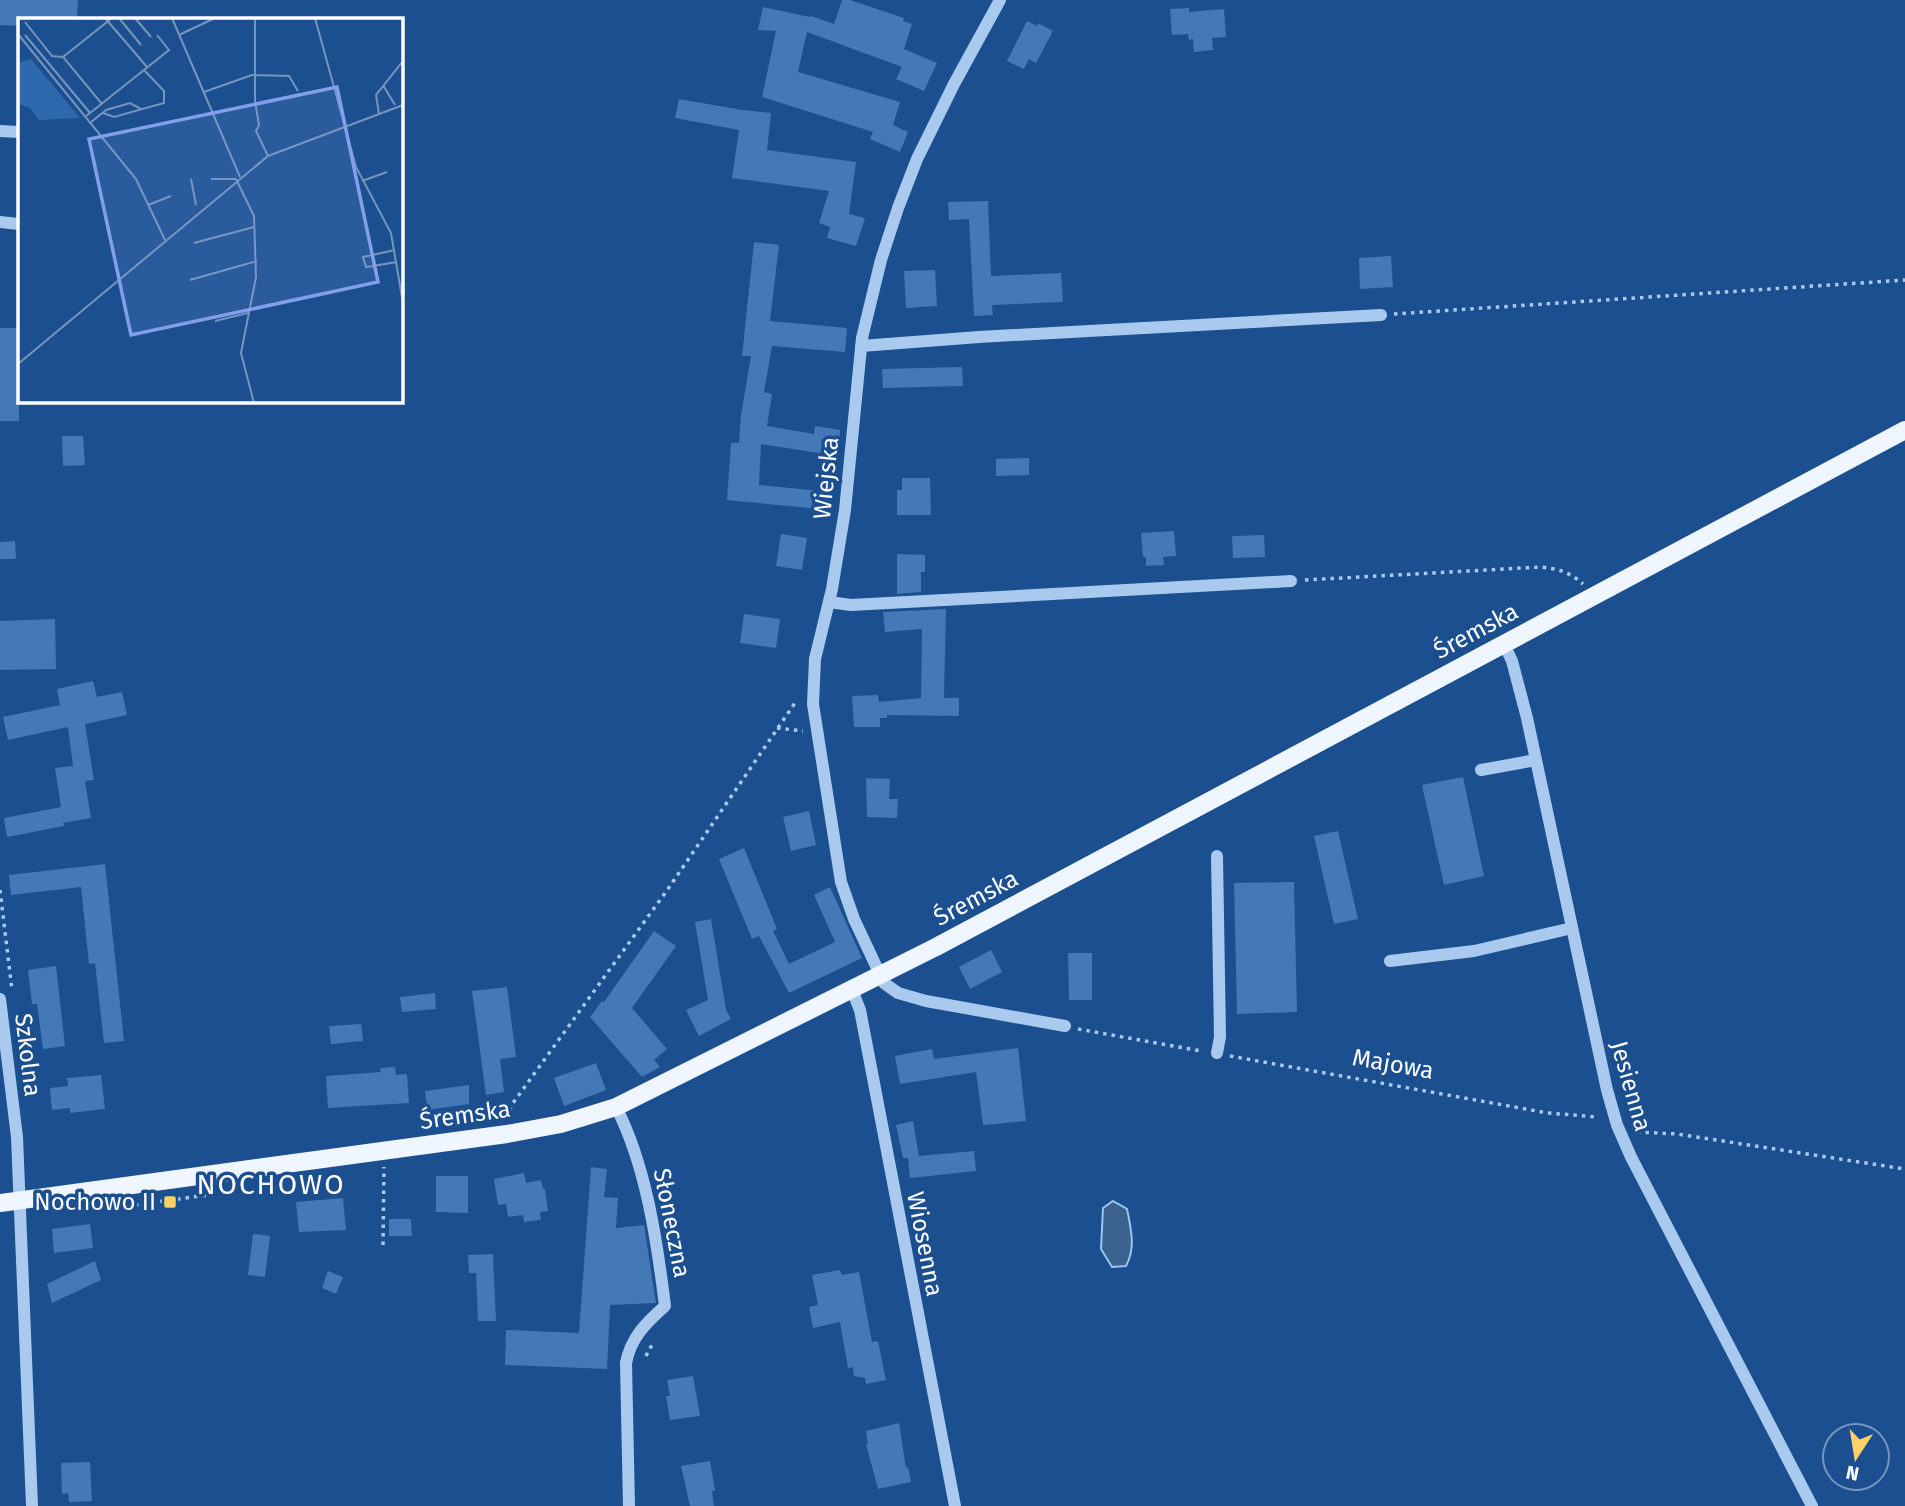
<svg xmlns="http://www.w3.org/2000/svg" width="1905" height="1506" font-family="'Fira Sans',sans-serif">
	<style>
		.water { fill: #3c6290; stroke: #9cc4f0; stroke-width: 2 }
		.building { fill: #4478b7 }
		.lines { fill: none; stroke-linecap: round; stroke-linejoin: round }
		.path { stroke: #a9c9ee; stroke-width: 3.5; stroke-dasharray: 3.5 5; stroke-linecap: butt }
		.minor { stroke: #a9c9ee; stroke-width: 12 }
		.major { stroke: #f0f6ff; stroke-width: 18 }
		.poi-dot { fill: #ffd166; stroke: #1b4f8f; stroke-width: 2.5 }
		.labels { text-anchor: middle; dominant-baseline: central; stroke-width: 7; stroke-linejoin: round; paint-order: stroke }
		.street-label { font-size: 24px; fill: #fff; stroke: #1b4f8f }
		.poi-label { font-size: 24px; fill: #fff; stroke: #1b4f8f; text-anchor: end }
		.quarter-label { font-size: 28px; letter-spacing: 2px; fill: #fff; stroke: #1b4f8f }
		.inset-road { fill: none; stroke: #7695bc; stroke-width: 2 }
		.view { fill: #839eea; fill-opacity: 0.15; stroke: #839eea; stroke-width: 3.5 }
		.inset-edge { fill: none; stroke: #fff; stroke-width: 3.5 }
	</style>
	<rect width="100%" height="100%" fill="#1b4f8f"/>
	<!-- water -->
	<path class="water" d="M1113 1201 1127 1209C1131 1229 1136 1248 1126 1266L1112 1267 1101 1249 1103 1208Z"/>
	<!-- building -->
	<path class="building" d="M0 0H78L77 19H19V26L0 25Z
		M842 0H850L904 18 903 21 912 24 904 49 937 63 924 91 896 79 902 67 807 32 798 72 900 102 893 125 908 132 900 152 870 139 873 132 762 97 776 31 758 30 763 7 810 17 811 16 834 24Z
		M1189 8V12L1224 9 1226 37 1212 38 1213 50 1194 52 1193 39 1189 40 1188 34 1172 35 1170 9Z
		M1027 21 1037 26 1038 23 1053 31 1036 63 1029 59 1024 69 1007 61Z
		M679 99 742 110 771 113 767 150 856 162 849 214 865 218 856 246 827 238 830 227 819 223 829 191 732 178 739 130 675 118Z
		M988 201 991 276 1061 273 1063 302 992 305 993 315 974 316 969 219 949 220 948 202Z
		M754 242 779 245 770 321 847 328 845 352 772 346 764 392 772 394 767 426 814 434 815 426 840 430 838 456 761 444 759 485 821 491 819 509 727 500 731 443H739L741 415 751 356H742Z
		M1391 256 1393 287 1360 289 1359 258Z
		M935 270 937 306 906 308 904 271Z
		M0 328H19V421H0Z
		M962 367 963 386 883 388 882 369Z
		M62 436H83L85 465 63 466Z
		M1029 458V475L996 476V459Z
		M902 478H930L931 515H897V490H902Z
		M1174 531 1176 556 1163 557 1164 565 1146 566V557H1143L1141 533Z
		M781 534 807 538 802 570 776 566Z
		M1264 535 1265 557 1233 558 1232 536Z
		M15 541 16 559H0V542Z
		M897 554 925 555V572H921V592L897 594Z
		M946 609 944 698H959V716L887 715V718H880V727H854L852 696 878 695 879 702 921 698 922 629 885 632 883 612Z
		M744 614 780 619 776 648 740 643Z
		M55 619 56 669 0 670V621Z
		M93 681 97 697 122 692 127 715 85 724 94 780 85 781 91 818 63 823 64 826 7 837 4 818 61 807 55 768 73 766 68 727 8 740 3 717 60 705 57 689Z
		M1463 777 1484 876 1444 885 1422 785Z
		M866 778 890 779 889 799H898L897 818 867 817Z
		M809 811 816 845 791 851 783 817Z
		M1338 831 1358 919 1334 924 1314 836Z
		M744 848 777 929 773 931 789 964 835 942 814 895 830 887 862 958 789 993 759 936 752 939 719 859Z
		M105 864 124 1041 104 1043 95 963 89 964 81 887 11 895 9 875Z
		M1294 882 1297 1012 1237 1014 1234 883Z
		M711 919 726 1010 731 1019 699 1036 686 1010 708 1000 695 922Z
		M654 931 676 946 632 1008 667 1049 654 1060 660 1067 642 1077 590 1017 602 1001 604 1002Z
		M991 950 1002 972 970 989 959 967Z
		M1068 953H1092V1000H1069Z
		M56 966 65 1046 43 1049 37 1004H32L28 970Z
		M507 987 516 1057 500 1059 504 1092 486 1095 472 991Z
		M435 993 436 1009 402 1012 400 997Z
		M361 1024 363 1041 331 1044 329 1026Z
		M1018 1048 1026 1121 983 1125 976 1072 900 1084 895 1056 932 1049 934 1059Z
		M596 1063 606 1090 564 1106 554 1078Z
		M395 1067 396 1075 407 1074 409 1103 328 1108 326 1076 381 1072 380 1068Z
		M101 1075 105 1109 70 1113V1108L52 1110 50 1088 68 1086 67 1078Z
		M469 1085V1104L427 1110 425 1091Z
		M913 1121 919 1156 974 1151 976 1171 910 1178 908 1158H903L896 1125Z
		M591 1167 607 1169 604 1197 618 1198 616 1228 644 1225 656 1303 610 1305 607 1369 505 1365 506 1330 579 1333Z
		M524 1173 526 1183 541 1180 543 1189H545L548 1211 540 1212 541 1220 524 1222 523 1215 508 1217 506 1204 498 1205 494 1179Z
		M436 1176H468V1213L436 1212Z
		M343 1198 346 1230 299 1232 296 1202Z
		M389 1219H411L412 1236H389Z
		M90 1224 93 1248 54 1253 52 1229Z
		M253 1234 270 1236 265 1277 248 1275Z
		M493 1254 496 1321H478L476 1273H469L468 1255Z
		M95 1261 101 1280 52 1303 47 1284Z
		M840 1270 842 1275 859 1272 872 1342 878 1341 886 1380 866 1384 865 1378 854 1376 853 1367 848 1368 840 1322 813 1328 809 1307 818 1305 812 1275Z
		M328 1271 343 1277 336 1294 322 1288Z
		M693 1376 700 1416 670 1420 666 1396H670L667 1380Z
		M899 1423 906 1468 908 1467 911 1482 878 1489 866 1444H868L866 1431Z
		M710 1461 715 1491H712L714 1506H690L681 1466Z
		M90 1462 92 1501 69 1502 68 1493 62 1494 61 1463Z"/>
	<g class="lines">
		<!-- path -->
		<path class="path" d="M1394 314 1905 280
			M1305 580 1541 567C1558 569 1570 572 1583 584
			M777 728 803 731
			M0 890 12 990
			M1078 1029 1201 1051
			M1230 1056 1548 1113 1598 1117
			M506 1118 513 1103 668 889 797 700
			M1637 1132 1677 1134 1905 1169
			M135 1205 207 1195
			M383 1245 384 1167
			M646 1356 654 1341"/>
		<!-- minor -->
		<path class="minor" d="M1000 0 954 84 917 159 898 208 881 260 862 338 845 510 832 589 815 659 813 704 841 882 854 919 884 983 898 993 926 1001 1065 1026
			M0 131 19 132
			M0 222 19 224
			M861 346 979 337 1381 315
			M829 602 851 605 1291 581
			M1504 644 1512 661 1527 718 1607 1090 1617 1125 1631 1157 1812 1506
			M1481 770 1536 760
			M1217 856 1220 1037 1217 1053
			M1390 961 1474 951 1572 928
			M852 990 860 1010 955 1506
			M0 999 17 1137 32 1506
			M616 1107C646 1165 657 1241 665 1306 646 1323 631 1337 626 1363L629 1506"/>
		<!-- major -->
		<path class="major" d="M0 1203 507 1134 561 1124 616 1107 936 947 1905 430"/>
	</g>
	<!-- markers -->
	<rect class="poi-dot" x="163" y="1195" width="14" height="14" rx="3.5"/>
	<g class="labels">
		<!-- street labels -->
		<g class="street-label">
			<text transform="translate(826 478) rotate(-84)">Wiejska</text>
			<text transform="translate(1476 631) rotate(-28)">Śremska</text>
			<text transform="translate(976 898) rotate(-28)">Śremska</text>
			<text transform="translate(28 1055) rotate(83)">Szkolna</text>
			<text transform="translate(1393 1064) rotate(10)">Majowa</text>
			<text transform="translate(1631 1086) rotate(74)">Jesienna</text>
			<text transform="translate(465 1115) rotate(-8)">Śremska</text>
			<text transform="translate(672 1223) rotate(79)">Słoneczna</text>
			<text transform="translate(925 1244) rotate(79)">Wiosenna</text>
		</g>
		<!-- poi labels -->
		<g class="poi-label">
			<text x="156" y="1202">Nochowo II</text>
		</g>
		<!-- quarter labels -->
		<g class="quarter-label">
			<text x="271" y="1184">NOCHOWO</text>
		</g>
	</g>
	<!-- overview -->
	<g transform="translate(18 18)">
		<rect width="385" height="385" fill="#1b4f8f"/>
		<path d="M13 41 62 100 21 102 12 90 0 86V45Z" fill="#2e69ad"/>
		<path class="inset-road" d="M87 0 129 49M101 0 123 27M117 0 133 19M154 0 222 159M237 0V83L241 107 238 113 250 138M297 0 338 149 373 215 385 285M7 4 34 38 45 39M0 16 118 161 147 222M7 17 72 95M161 17 197 0M365 67 377 87M186 74 234 57 271 58 280 73M84 86 45 39 94 0M85 95 96 99 146 85V73L126 52M361 96 358 77 385 43M67 99 151 32 139 17M72 105 88 92 112 85 123 91M173 161 178 187M193 161H218L236 198 238 259 223 335 236 385M344 163 369 154M130 187 153 178M176 225 236 209M377 232 345 239 348 249 379 244M172 262 239 243M197 303 230 295M0 346 250 138 385 87"/>
		<path class="view" d="M319 69 360 264 113 317 71 121Z"/>
		<rect width="385" height="385" class="inset-edge"/>
	</g>
	<!-- north arrow -->
	<g transform="translate(1856 1457) rotate(192)"><circle r="33" fill="#1b4f8f" stroke="#7695bc" stroke-width="2"/>
	<path d="M0-5L12 26L0 18L-12 26Z" fill="#ffd166"/>
	<text y="-10" font-size="19" font-weight="bold" text-anchor="middle" fill="#ffffff">N</text>
	</g>
</svg>
